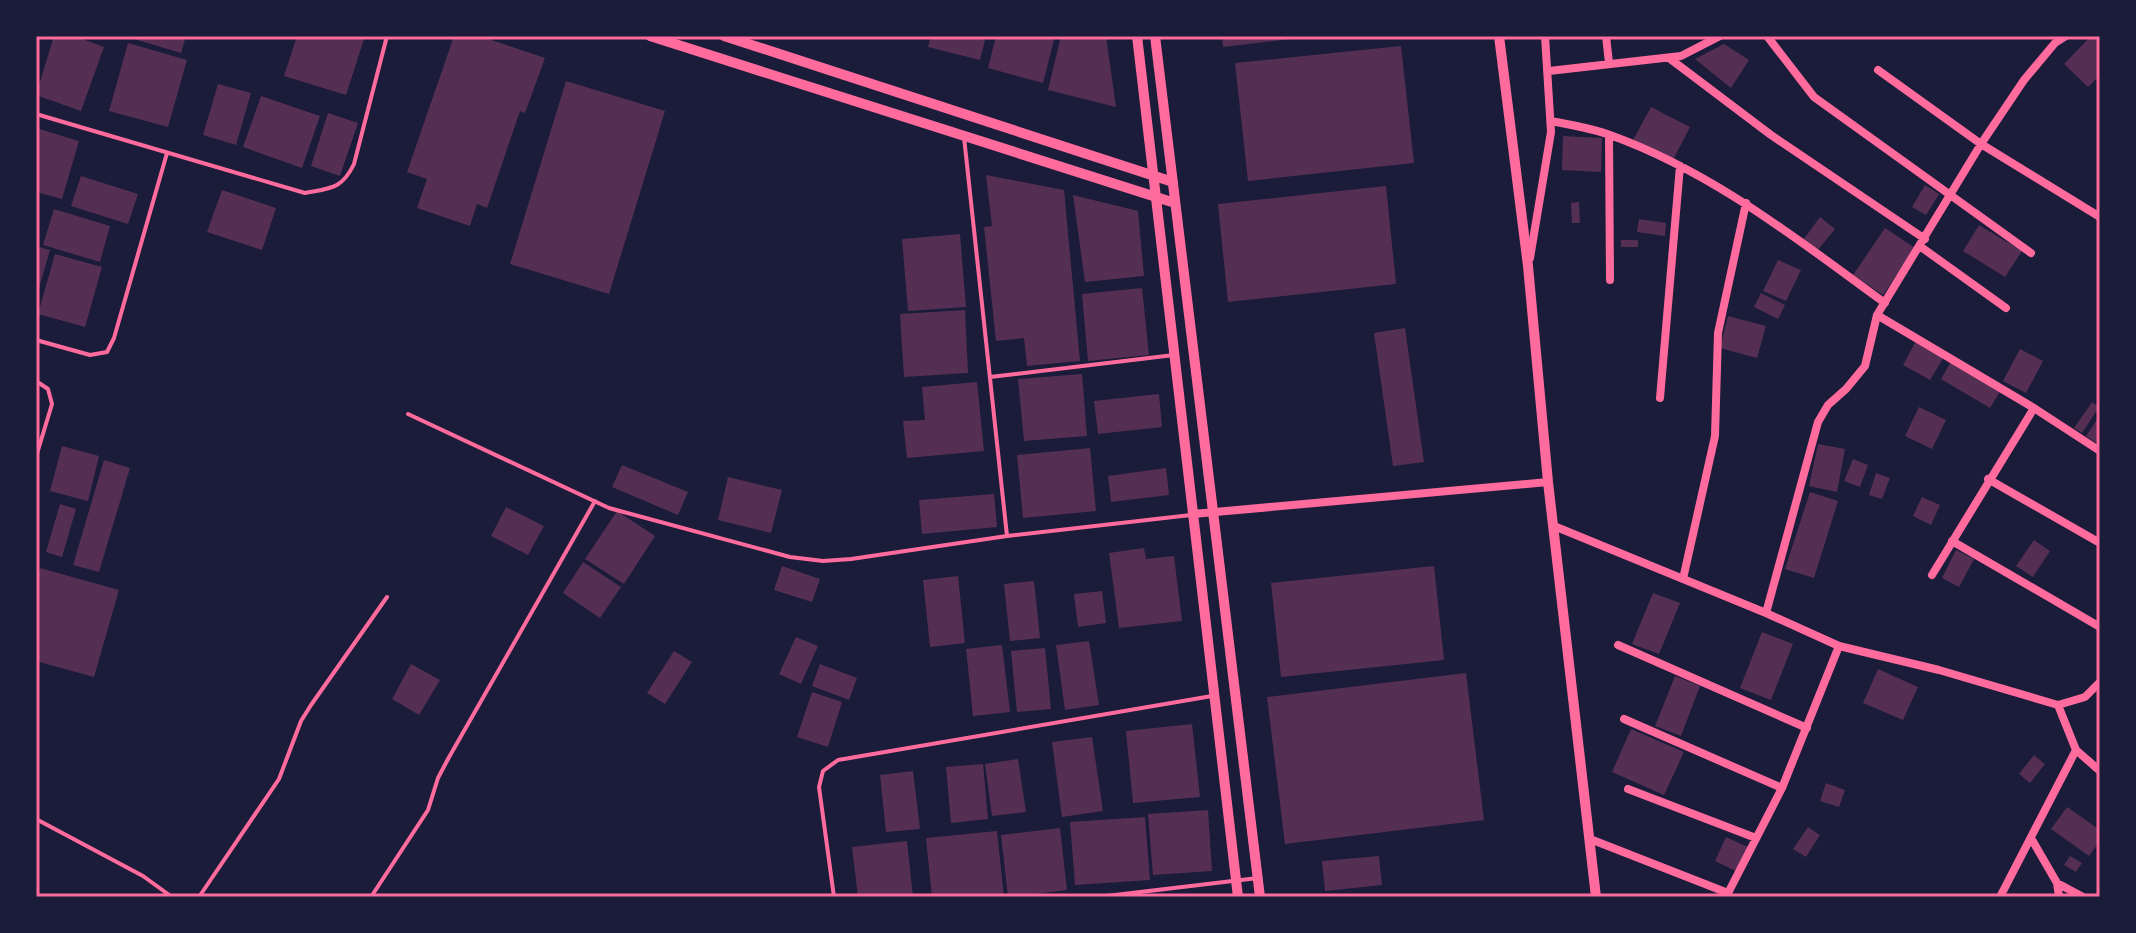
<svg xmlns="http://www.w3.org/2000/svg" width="2136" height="933" font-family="'Fira Sans',sans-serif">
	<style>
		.building { fill: #542f53 }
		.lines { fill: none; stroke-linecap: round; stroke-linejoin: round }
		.service { stroke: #ff6b9d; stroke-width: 4 }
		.minor { stroke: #ff6b9d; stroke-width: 8 }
		.tertiary { stroke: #ff6b9d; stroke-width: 10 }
		.neatline { fill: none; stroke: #ff6b9d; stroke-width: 3 }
	</style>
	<rect width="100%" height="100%" fill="#1b1b3a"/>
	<!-- building -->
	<path class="building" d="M54 36H74L104 47 81 111 36 95Z
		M124 36H186L181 53Z
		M297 36H365L346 95 284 76Z
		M454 36H480L545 58 525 113 520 111 487 208 477 204 470 226 417 208 427 179 407 172Z
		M931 36H986L980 60 928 47Z
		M996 36H1055L1043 83 988 68Z
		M1061 36H1106L1116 107 1048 90Z
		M1222 36H1299V38L1223 47Z
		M2091 36 2100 42V75L2088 87 2064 64Z
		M128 43 187 60 168 127 109 111Z
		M1724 44 1749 60 1731 88 1695 59Z
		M1401 46 1414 163 1248 181 1235 63Z
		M566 81 665 111 609 294 510 264Z
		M218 84 251 93 236 145 203 135Z
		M261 96 320 116 302 168 243 147Z
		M1651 107 1690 127 1673 160 1633 140Z
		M328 113 358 123 340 176 311 166Z
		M36 128 79 141 62 199 36 192Z
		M1563 136 1602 138 1601 172 1562 170Z
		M986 175 1064 190 1080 361 1027 366 1024 338 996 341 984 227 992 226Z
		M81 176 138 194 128 224 71 206Z
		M1925 185 1939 194 1926 215 1912 207Z
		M1386 186 1396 284 1228 302 1218 204Z
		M222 190 276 208 262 250 207 232Z
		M1073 195 1138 211 1144 276 1085 282Z
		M1579 202 1580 223H1572L1571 203Z
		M54 209 110 226 100 262 43 245Z
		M1820 217 1835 229 1817 251 1803 240Z
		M1639 219 1666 223 1665 236 1637 232Z
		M1979 225 2022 251 2005 277 1963 251Z
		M1885 228 1915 248 1883 295 1853 275Z
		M960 234 966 307 908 311 902 239Z
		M1621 240H1638V247H1621Z
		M36 246 50 250 37 295H36Z
		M55 254 102 267 85 327 38 314Z
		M1778 260 1801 270 1786 301 1763 291Z
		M1142 288 1149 355 1088 361 1082 294Z
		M1761 293 1785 305 1778 319 1754 307Z
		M965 310 968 373 904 377 900 314Z
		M1728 316 1766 326 1757 358 1720 348Z
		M1405 328 1424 462 1393 466 1374 333Z
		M1916 341 1944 357 1930 380 1903 365Z
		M2020 349 2043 361 2026 393 2003 381Z
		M1952 360 2001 390 1990 408 1941 379Z
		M1082 374 1087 436 1024 441 1018 379Z
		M977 382 984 451 907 458 903 421 925 420 922 387Z
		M1159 394 1162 427 1098 434 1094 401Z
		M2092 402 2099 407 2082 433 2074 428Z
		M1919 407 1946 420 1932 449 1905 436Z
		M2100 415V438L2096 443 2086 436Z
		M1818 444 1845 449 1837 492 1809 486Z
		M62 446 99 456 88 501 50 491Z
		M1090 448 1096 511 1023 518 1017 455Z
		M1853 459 1868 465 1860 487 1844 481Z
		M104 460 130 468 99 572 73 565Z
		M622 465 688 492 678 515 612 487Z
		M1166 468 1169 495 1111 502 1108 476Z
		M1876 473 1890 478 1882 499 1869 495Z
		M728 477 782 490 771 533 718 520Z
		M1810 492 1838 501 1814 578 1785 569Z
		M994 494 997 527 922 534 919 500Z
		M1922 497 1940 505 1931 525 1913 516Z
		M60 504 76 509 62 557 46 552Z
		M506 507 544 526 528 555 491 536Z
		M617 511 655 536 624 584 585 559Z
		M2034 540 2050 551 2033 577 2016 566Z
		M1144 548 1146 559 1174 556 1182 621 1119 628 1109 553Z
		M1956 550 1974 559 1959 587 1942 578Z
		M583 562 621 587 600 618 563 593Z
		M782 566 820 579 812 602 774 590Z
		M1434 566 1444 660 1281 677 1271 583Z
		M40 568 119 590 94 677 36 661V584Z
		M958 576 965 643 930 647 923 580Z
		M1034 581 1040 638 1010 641 1004 584Z
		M1102 591 1106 623 1078 627 1074 594Z
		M1653 593 1680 603 1659 654 1632 644Z
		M1762 632 1793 644 1771 700 1740 688Z
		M796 637 818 646 801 684 779 674Z
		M1089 641 1099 705 1065 710 1056 645Z
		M1002 645 1010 712 973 716 966 649Z
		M1045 648 1051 709 1017 712 1011 651Z
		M674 651 692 662 665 704 647 693Z
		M411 664 440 680 419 715 392 699Z
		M820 664 857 678 849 700 812 686Z
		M1878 669 1918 687 1903 720 1863 703Z
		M1466 673 1484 820 1285 844 1267 697Z
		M1675 676 1700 686 1681 736 1655 726Z
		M812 692 842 702 828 747 797 737Z
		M1192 724 1200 797 1133 803 1126 731Z
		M1631 729 1684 752 1664 795 1612 772Z
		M1092 737 1103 811 1062 817 1052 742Z
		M2034 755 2045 764 2030 783 2019 774Z
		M1018 759 1026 812 992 816 985 764Z
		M983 764 988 819 951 823 946 767Z
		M913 771 920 829 886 832 880 775Z
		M1826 783 1845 790 1839 807 1820 801Z
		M2067 807 2100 830V841L2089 856 2051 829Z
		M1208 810 1212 871 1153 875 1148 814Z
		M1145 817 1150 880 1075 885 1070 822Z
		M1808 827 1820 835 1806 857 1793 849Z
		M1060 828 1067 890 1008 897 1001 835Z
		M997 831 1004 897H932L926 838Z
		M1726 837 1748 847 1736 871 1715 861Z
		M907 841 913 897H858L852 847Z
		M1379 856 1382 885 1325 891 1322 861Z
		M2070 856 2082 863 2076 872 2064 865Z"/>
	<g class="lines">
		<!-- service -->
		<path class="service" d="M36 114 305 193C331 188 342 189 354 164L387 36
			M964 137 1007 536
			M36 340 90 355 107 352 114 338 167 153
			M990 377 1174 355
			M36 381 48 389 52 404 36 457
			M408 414 609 508 790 557 823 561 851 559 1007 536 1191 515
			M36 819 143 876 172 897
			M199 897 279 779 301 721 311 705 387 597
			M371 897 428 810 438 778 448 759 595 501
			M834 897 819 787 823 771 838 760 1212 696
			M1098 897 1258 878"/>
		<!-- minor -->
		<path class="minor" d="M1606 36 1609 63
			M1767 36 1814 97 2031 253
			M1669 58 1771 135 1925 239
			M1878 70 1981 144 2100 217
			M1549 71 1681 56 1720 36
			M1551 121C1571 125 1591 128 1610 135 1713 172 1798 240 1885 303
			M1609 135 1610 280
			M1921 247 2006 308
			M1530 258 1551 132 1545 36
			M1877 315 2034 408 2100 451
			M1660 398 1680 166
			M1988 479 2100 543
			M1193 514 1548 482
			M1554 526 1766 613 1839 646 1939 670 2058 705 2076 750 2100 771
			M1952 541 2100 627
			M1932 575 2034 408
			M1683 579 1715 436 1718 333 1746 203
			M1766 613 1818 422 1828 405 1846 389 1865 366 1877 315 1981 144 2024 80 2055 43 2066 36
			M1618 645 1807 728
			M2058 705 2085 697 2100 682
			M1624 719 1782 788
			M1628 789 1756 838
			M2031 838 2057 883 2059 897
			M1590 839 1728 893
			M2057 883 2083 897
			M1726 897 1782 788 1839 646
			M2000 897 2076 750"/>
		<!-- tertiary -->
		<path class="tertiary" d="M650 36 1175 203
			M724 36 1173 182
			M1137 36 1238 897
			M1155 36 1260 897
			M1499 36 1528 266 1548 482 1596 897"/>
	</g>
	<!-- border -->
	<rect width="2136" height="933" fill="none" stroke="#1b1b3a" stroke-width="76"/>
	<rect x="38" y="38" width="2060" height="857" class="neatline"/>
</svg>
